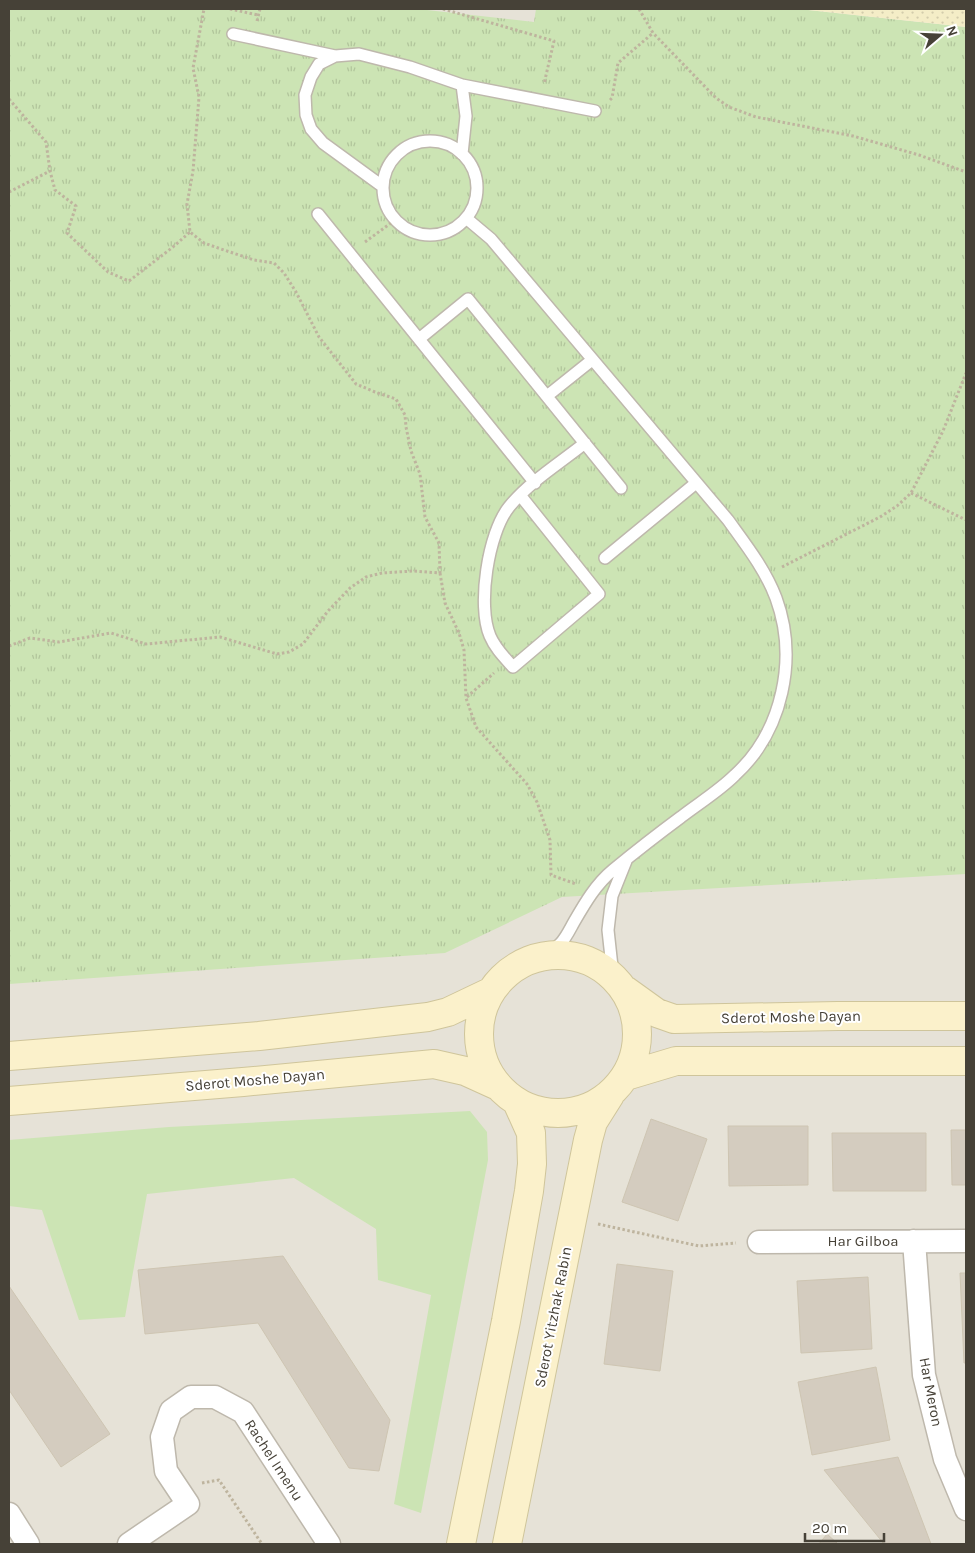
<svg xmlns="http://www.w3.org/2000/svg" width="975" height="1553" font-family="Karla,sans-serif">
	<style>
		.residential { fill: #e6e2d7 }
		.grass { fill: url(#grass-tufts) }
		.sand { fill: url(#sand-dots) }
		.park { fill: #cce4b4 }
		.building { fill: #d4ccbf; stroke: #cec5b2 }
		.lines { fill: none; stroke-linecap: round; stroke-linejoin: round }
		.lane-casing { stroke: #beb8ac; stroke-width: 14 }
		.street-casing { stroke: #beb8ac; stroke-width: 25 }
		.secondary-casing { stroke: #cfc59b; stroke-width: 30 }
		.path { stroke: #beb49e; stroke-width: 3; stroke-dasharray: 2.5 2.5; stroke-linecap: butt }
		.lane { stroke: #fff; stroke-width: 11 }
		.street { stroke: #fff; stroke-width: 22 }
		.secondary { stroke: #fbf1cb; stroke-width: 28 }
		.labels { text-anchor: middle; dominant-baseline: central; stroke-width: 4; stroke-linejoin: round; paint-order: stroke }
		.street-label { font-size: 15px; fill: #464137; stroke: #fff }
	</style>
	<defs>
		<pattern id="grass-tufts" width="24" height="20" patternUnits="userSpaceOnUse" patternTransform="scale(1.25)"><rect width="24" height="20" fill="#cce4b4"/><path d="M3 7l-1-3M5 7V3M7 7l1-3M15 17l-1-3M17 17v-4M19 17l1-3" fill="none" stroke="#b1c59b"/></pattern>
		<pattern id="sand-dots" width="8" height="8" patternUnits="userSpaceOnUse" patternTransform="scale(1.25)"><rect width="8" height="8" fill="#f4edc7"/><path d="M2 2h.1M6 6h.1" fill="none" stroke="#d3ccac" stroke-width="1.8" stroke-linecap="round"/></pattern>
	</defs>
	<rect width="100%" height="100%" fill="#f3f0e8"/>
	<!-- residential -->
	<path class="residential" d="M9 9H799L966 27V1544H9Z"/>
	<!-- grass -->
	<path class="grass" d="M9 9H418L534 22 536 9H799L966 27V874L562 897 445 953 9 984Z"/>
	<!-- sand -->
	<path class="sand" d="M799 9H966V27Z"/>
	<!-- park -->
	<path class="park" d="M470 1111 487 1132 488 1160 421 1513 394 1504 431 1295 378 1280 376 1229 294 1178 147 1194 125 1317 79 1320 42 1210 9 1206V1140L169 1127Z"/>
	<!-- building -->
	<path class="building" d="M651 1119 707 1139 678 1221 622 1202Z
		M728 1126H808V1185L729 1186Z
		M951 1130H966V1185H952Z
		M832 1133H926V1191H833Z
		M283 1256 390 1420 379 1471 349 1468 258 1323 145 1334 138 1270Z
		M617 1264 673 1271 660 1371 604 1364Z
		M960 1273H966V1363H964Z
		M868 1277 872 1349 801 1353 797 1281Z
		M9 1286 110 1434 61 1467 9 1390Z
		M876 1367 890 1440 812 1455 798 1382Z
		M898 1457 931 1544H884L824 1470Z
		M827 1534 838 1544H819Z"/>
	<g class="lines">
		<defs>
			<path id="lane" d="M233 34 335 56
				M462 85 595 111
				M383 188a47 47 0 1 1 94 0a47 47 0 1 1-94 0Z
				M382 186 323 143 311 129 306 115 305 95 311 77 319 64 335 56 359 54 410 67 462 85 466 116 462 154
				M318 214 535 483
				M466 218 491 239 728 520C746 545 765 569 776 598 798 658 783 731 735 775 719 791 699 803 681 817 658 834 635 852 613 870 596 884 585 903 574 922 570 929 566 938 560 944 556 948 550 952 545 955
				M419 339 468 299 621 488
				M547 396 592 360
				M520 495 599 594 513 667C504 657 495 648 490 636 477 606 488 533 509 507 529 482 560 463 585 443
				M605 558 696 483
				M613 976 608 930 612 896 626 861"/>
			<path id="street" d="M914 1241 924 1375 945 1459 966 1509
				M759 1242 966 1241
				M9 1514 28 1544
				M129 1544 188 1504 166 1471 162 1437 171 1411 191 1397H215L243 1412 329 1544"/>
			<path id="secondary" d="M479 1034a79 79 0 1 1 158 0a79 79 0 1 1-158 0Z
				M625 990 657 1013 674 1019 838 1016H966
				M9 1056 259 1036 428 1017 448 1012 490 992
				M626 1076 676 1061H966
				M9 1101 243 1082 434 1064 465 1071 498 1086
				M461 1544 506 1321 529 1191 532 1164 531 1133 517 1102
				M507 1544 588 1140 593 1122 610 1095"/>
		</defs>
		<!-- lane casing -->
		<use href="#lane" class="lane-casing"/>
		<!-- street casing -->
		<use href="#street" class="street-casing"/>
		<!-- secondary casing -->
		<use href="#secondary" class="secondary-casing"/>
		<!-- path -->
		<path class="path" d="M230 9 258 15
			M443 9 554 41 544 84
			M639 9 653 33 716 98 729 107 756 117 853 136 919 155 966 172
			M257 21 260 9
			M9 99 46 142 50 171 55 190 76 206 67 233 108 272 129 281 173 247 190 232
			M610 100 612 98 618 63 653 33
			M9 192 50 171
			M365 242 395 220
			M911 493 966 520
			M782 567 880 517 897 506 911 493 943 431 966 373
			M440 573 445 603 459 633 464 650 466 698 476 727 527 784 537 802 550 840 551 875 576 884
			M9 646 30 638 59 642 111 633 146 644 220 637 277 654 289 652 303 644 328 611 350 588 366 577 382 573 413 571 440 573 439 543 425 517 420 474 411 451 406 427 405 415 396 399 375 392 356 384 319 337 296 292 284 273 274 263 254 260 224 250 204 243 190 232 187 204 193 171 199 97 193 68 204 9
			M467 697 494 673
			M598 1224 699 1246 736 1243
			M202 1483 219 1480 262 1544"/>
		<!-- lane -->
		<use href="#lane" class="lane"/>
		<!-- street -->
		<use href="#street" class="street"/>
		<!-- secondary -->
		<use href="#secondary" class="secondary"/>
	</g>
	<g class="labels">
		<!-- street labels -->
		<g class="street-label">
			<text transform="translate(791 1017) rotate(-1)">Sderot Moshe Dayan</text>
			<text transform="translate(255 1080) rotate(-5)">Sderot Moshe Dayan</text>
			<text x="863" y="1241">Har Gilboa</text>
			<text transform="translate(553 1317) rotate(-79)">Sderot Yitzhak Rabin</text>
			<text transform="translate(931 1392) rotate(79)">Har Meron</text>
			<text transform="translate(274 1460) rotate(57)">Rachel Imenu</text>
		</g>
	</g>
	<!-- border -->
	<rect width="975" height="1553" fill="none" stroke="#464137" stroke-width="20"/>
	<!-- north arrow -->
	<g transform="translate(940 35) rotate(71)" stroke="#ffffff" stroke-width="4" paint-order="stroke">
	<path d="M0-4L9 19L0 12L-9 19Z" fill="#464137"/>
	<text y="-8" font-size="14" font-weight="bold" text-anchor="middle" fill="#464137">N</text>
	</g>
	<!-- scale -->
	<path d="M805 1533v8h79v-8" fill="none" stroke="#464137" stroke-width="2.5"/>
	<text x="812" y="1533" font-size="15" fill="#464137" stroke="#ffffff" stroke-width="4" paint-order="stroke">20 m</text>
</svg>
